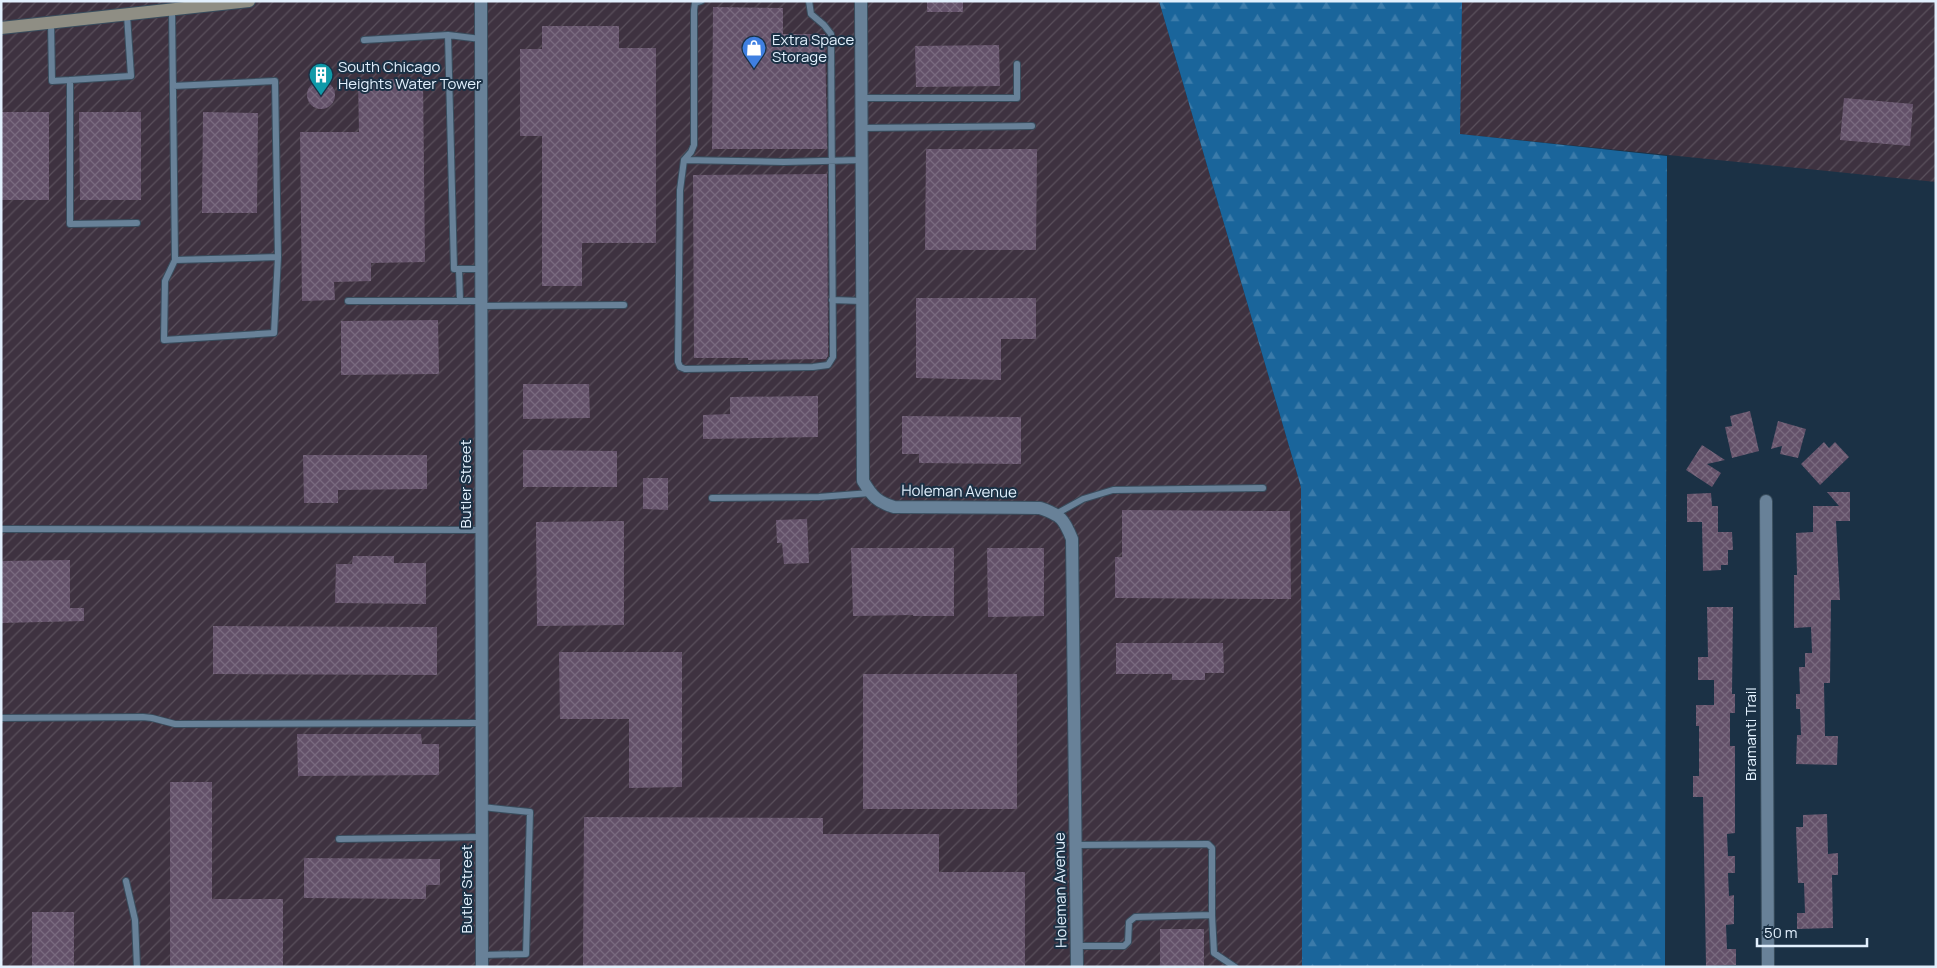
<svg xmlns="http://www.w3.org/2000/svg" width="1937" height="968" font-family="Manrope,sans-serif">
	<style>
		.industrial { fill: url(#industrial-furrows) }
		.forest { fill: url(#forest-firs) }
		.building { fill: url(#building-cross-hatch) }
		.lines { fill: none; stroke-linecap: round; stroke-linejoin: round }
		.service-casing { stroke: #394d5d; stroke-width: 8 }
		.minor-casing { stroke: #394d5d; stroke-width: 14 }
		.secondary-casing { stroke: #394d5d; stroke-width: 14 }
		.service { stroke: #688198; stroke-width: 6 }
		.minor { stroke: #688198; stroke-width: 12 }
		.secondary { stroke: #8f8e84; stroke-width: 12 }
		.labels { text-anchor: middle; dominant-baseline: central; stroke-width: 4; stroke-linejoin: round; paint-order: stroke }
		.poi-label { font-size: 15px; fill: #e2f0fd; stroke: #1b3145; text-anchor: start }
		.street-label { font-size: 15px; fill: #e2f0fd; stroke: #1b3145 }
	</style>
	<defs>
		<pattern id="industrial-furrows" width="10" height="10" patternUnits="userSpaceOnUse" patternTransform="scale(1.25)"><rect width="10" height="10" fill="#3e3240"/><path d="M-1 1l2-2M0 10L10 0M9 11l2-2" fill="none" stroke="#5a505c"/></pattern>
		<pattern id="forest-firs" width="22" height="20" patternUnits="userSpaceOnUse" patternTransform="scale(1.25)"><rect width="22" height="20" fill="#1a659b"/><path d="M5 1l3.5 6h-7zM16 11l3.5 6h-7z" fill="#3b7baa"/></pattern>
		<pattern id="building-cross-hatch" width="8" height="8" patternUnits="userSpaceOnUse" patternTransform="scale(1.25)"><rect width="8" height="8" fill="#635169"/><path d="M0 0l8 8M0 8l8-8" fill="none" stroke="#796a7f"/></pattern>
	</defs>
	<rect width="100%" height="100%" fill="#1b3145"/>
	<!-- industrial -->
	<path class="industrial" d="M1 1H1159L1301 487 1302 967H1Z
		M1462 1H1936V182L1459 134Z"/>
	<!-- forest -->
	<path class="forest" d="M1159 1H1462L1460 134 1667 156 1665 967H1302L1301 487Z"/>
	<!-- building -->
	<path class="building" d="M927 1H963V12H927Z
		M713 7 783 8V34H825L827 149H712Z
		M542 26H619V48H656V243H582V286H542V136H520V49H542Z
		M999 45 1000 86 916 87 915 46Z
		M358 79H423L425 262 371 263V281L334 282 335 300 302 301 300 132H359Z
		M307 95a14 14 0 1 1 28 0a14 14 0 1 1-28 0Z
		M1844 98 1913 104 1910 146 1840 140Z
		M1 112H49V200H1Z
		M79 112H141V200H80Z
		M203 112 258 113 257 213H202Z
		M926 149H1037L1036 250H925Z
		M827 174 828 356 826 359 748 360V358H694L693 175Z
		M916 298H1036V339H1001V380L916 378Z
		M438 320 439 374 341 375V321Z
		M523 384H589L590 418 523 419Z
		M818 396V437L703 439V415L730 414V397Z
		M1750 411 1759 451 1732 458 1725 427 1732 426 1730 416Z
		M902 416 1021 417V464L919 463V454H902Z
		M1778 421 1806 429 1798 458 1780 454 1782 446 1771 449Z
		M1824 442 1829 448 1835 442 1849 457 1820 485 1801 464Z
		M1702 445 1725 460 1707 464 1721 473 1712 487 1686 470Z
		M523 450 617 451V487H523Z
		M303 455H427V489L338 490V503H304Z
		M643 478H668V510L643 509Z
		M1827 492H1850V521H1836L1840 600H1831L1830 683H1824L1825 736H1838L1837 765 1796 764 1797 735H1801L1800 709H1796V694H1800L1799 667H1805V653H1812L1811 627 1794 628V575H1797L1796 533 1813 532V506H1839Z
		M1711 493 1712 506H1718V532H1732L1733 550H1728V565H1721V570L1703 571 1702 522H1687V494Z
		M1122 510 1290 511 1291 599 1115 598V557H1122Z
		M807 519 809 563 784 564 782 543H777L776 520Z
		M624 521V625L537 626 536 522Z
		M851 548H954V616H913V615L853 616Z
		M987 548H1044V616L988 617Z
		M353 556H394V563H426V604L335 603 336 564H352Z
		M70 560V608H84V621L1 623V561Z
		M1707 607H1733L1732 694H1735V713H1730V746H1735V833L1727 834 1728 856H1735V873H1728L1729 896 1734 895V924L1726 925 1727 949H1736V965L1706 966 1703 797H1693V776H1699V726H1696V705H1714V680H1698V657H1708Z
		M213 626 437 627V675L213 674Z
		M1116 643H1223L1224 673H1205V680H1172V674H1116Z
		M559 652H682V787L629 788V719H560Z
		M863 674H1017V809H863Z
		M297 734H421L422 744H439V775L298 776Z
		M170 782H212V899H283V967H170Z
		M1827 814 1828 854 1838 853V875H1832L1833 928 1797 929V913H1805L1804 883H1798L1796 827H1803V815Z
		M584 817 823 818V834H939V872H1025V967H583Z
		M304 858 440 859V885H426V899L304 898Z
		M32 912H74V967H32Z
		M1160 929H1204V967H1160Z"/>
	<g class="lines">
		<defs>
			<path id="service" d="M701 1 695 3 694 10V145L691 152 684 160 680 190 678 362 680 367 685 369 813 367 828 365 833 357 831 34 824 25 811 14 809 1
				M172 10 175 260 278 257 275 81 173 86
				M127 15 131 76 70 80V224L137 223
				M51 23 52 81 70 80
				M448 35 454 269H481
				M364 40 448 35 481 39
				M861 98H1017V64
				M862 128 1032 126
				M684 160 784 162 862 160
				M175 260 165 281 164 340 274 333 278 257
				M459 269 460 301
				M832 300 862 301
				M348 301H481
				M481 306 624 305
				M712 498 819 497 870 493
				M1056 514 1083 499 1113 490 1263 488
				M1 529 481 530
				M1 718 143 717 152 718 175 724 481 723
				M482 807 530 812 526 954 482 955
				M339 839 482 837
				M1076 845 1208 844 1212 848V915
				M126 881 135 920 137 967
				M1076 946H1124L1128 942 1129 922 1135 917 1212 915 1214 953 1235 967"/>
			<path id="minor" d="M481 1 482 967
				M861 1 863 481C872 496 877 502 894 507L1040 508C1061 515 1064 519 1072 539L1077 967
				M1766 501 1768 967"/>
			<path id="secondary" d="M1 28 249 1"/>
		</defs>
		<!-- service casing -->
		<use href="#service" class="service-casing"/>
		<!-- minor casing -->
		<use href="#minor" class="minor-casing"/>
		<!-- secondary casing -->
		<use href="#secondary" class="secondary-casing"/>
		<!-- service -->
		<use href="#service" class="service"/>
		<!-- minor -->
		<use href="#minor" class="minor"/>
		<!-- secondary -->
		<use href="#secondary" class="secondary"/>
	</g>
	<!-- icons -->
	<defs>
		<symbol id="shop-pin" viewBox="-11 -11 22 30"><path d="M0 17L-7.5 6A9.5 9.5 0 1 1 7.5 6Z" fill="#3f7fe0" stroke="#1b3145"/><path d="M-5-2.5h2.3a2.7 3.5 0 0 1 5.4 0H5L5.5 6h-11ZM-1.5-2.5h3a1.5 2.3 0 0 0-3 0Z" fill="#fff"/></symbol>
		<symbol id="building-pin" viewBox="-11 -11 22 30"><path d="M0 17L-7.5 6A9.5 9.5 0 1 1 7.5 6Z" fill="#0f9aa8" stroke="#1b3145"/><path d="M-4-6H4V6H1V3H-1V6H-4ZM-2.5-4.3h1.7v1.8h-1.7ZM.8-4.3h1.7v1.8H.8ZM-2.5-1h1.7V.8h-1.7ZM.8-1h1.7V.8H.8Z" fill="#fff"/></symbol>
	</defs>
	<g fill-rule="evenodd">
		<use href="#shop-pin" x="740" y="34" width="28" height="38"/>
		<use href="#building-pin" x="307" y="61" width="28" height="38"/>
	</g>
	<g class="labels">
		<!-- poi labels -->
		<g class="poi-label">
			<text x="772" y="39">Extra Space<tspan x="772" dy="17">Storage</tspan></text>
			<text x="338" y="66">South Chicago<tspan x="338" dy="17">Heights Water Tower</tspan></text>
		</g>
		<!-- street labels -->
		<g class="street-label">
			<text transform="translate(465 484) rotate(-90)">Butler Street</text>
			<text transform="translate(959 491) rotate(1)">Holeman Avenue</text>
			<text transform="translate(1750 734) rotate(-90)">Bramanti Trail</text>
			<text transform="translate(466 889) rotate(-90)">Butler Street</text>
			<text transform="translate(1060 890) rotate(-91)">Holeman Avenue</text>
		</g>
	</g>
	<!-- border -->
	<rect width="1937" height="968" fill="none" stroke="#e2f0fd" stroke-width="5"/>
	<!-- scale -->
	<path d="M1757 938v8h110v-8" fill="none" stroke="#e2f0fd" stroke-width="2.5"/>
	<text x="1764" y="938" font-size="15" fill="#e2f0fd" stroke="#1b3145" stroke-width="4" paint-order="stroke">50 m</text>
</svg>
